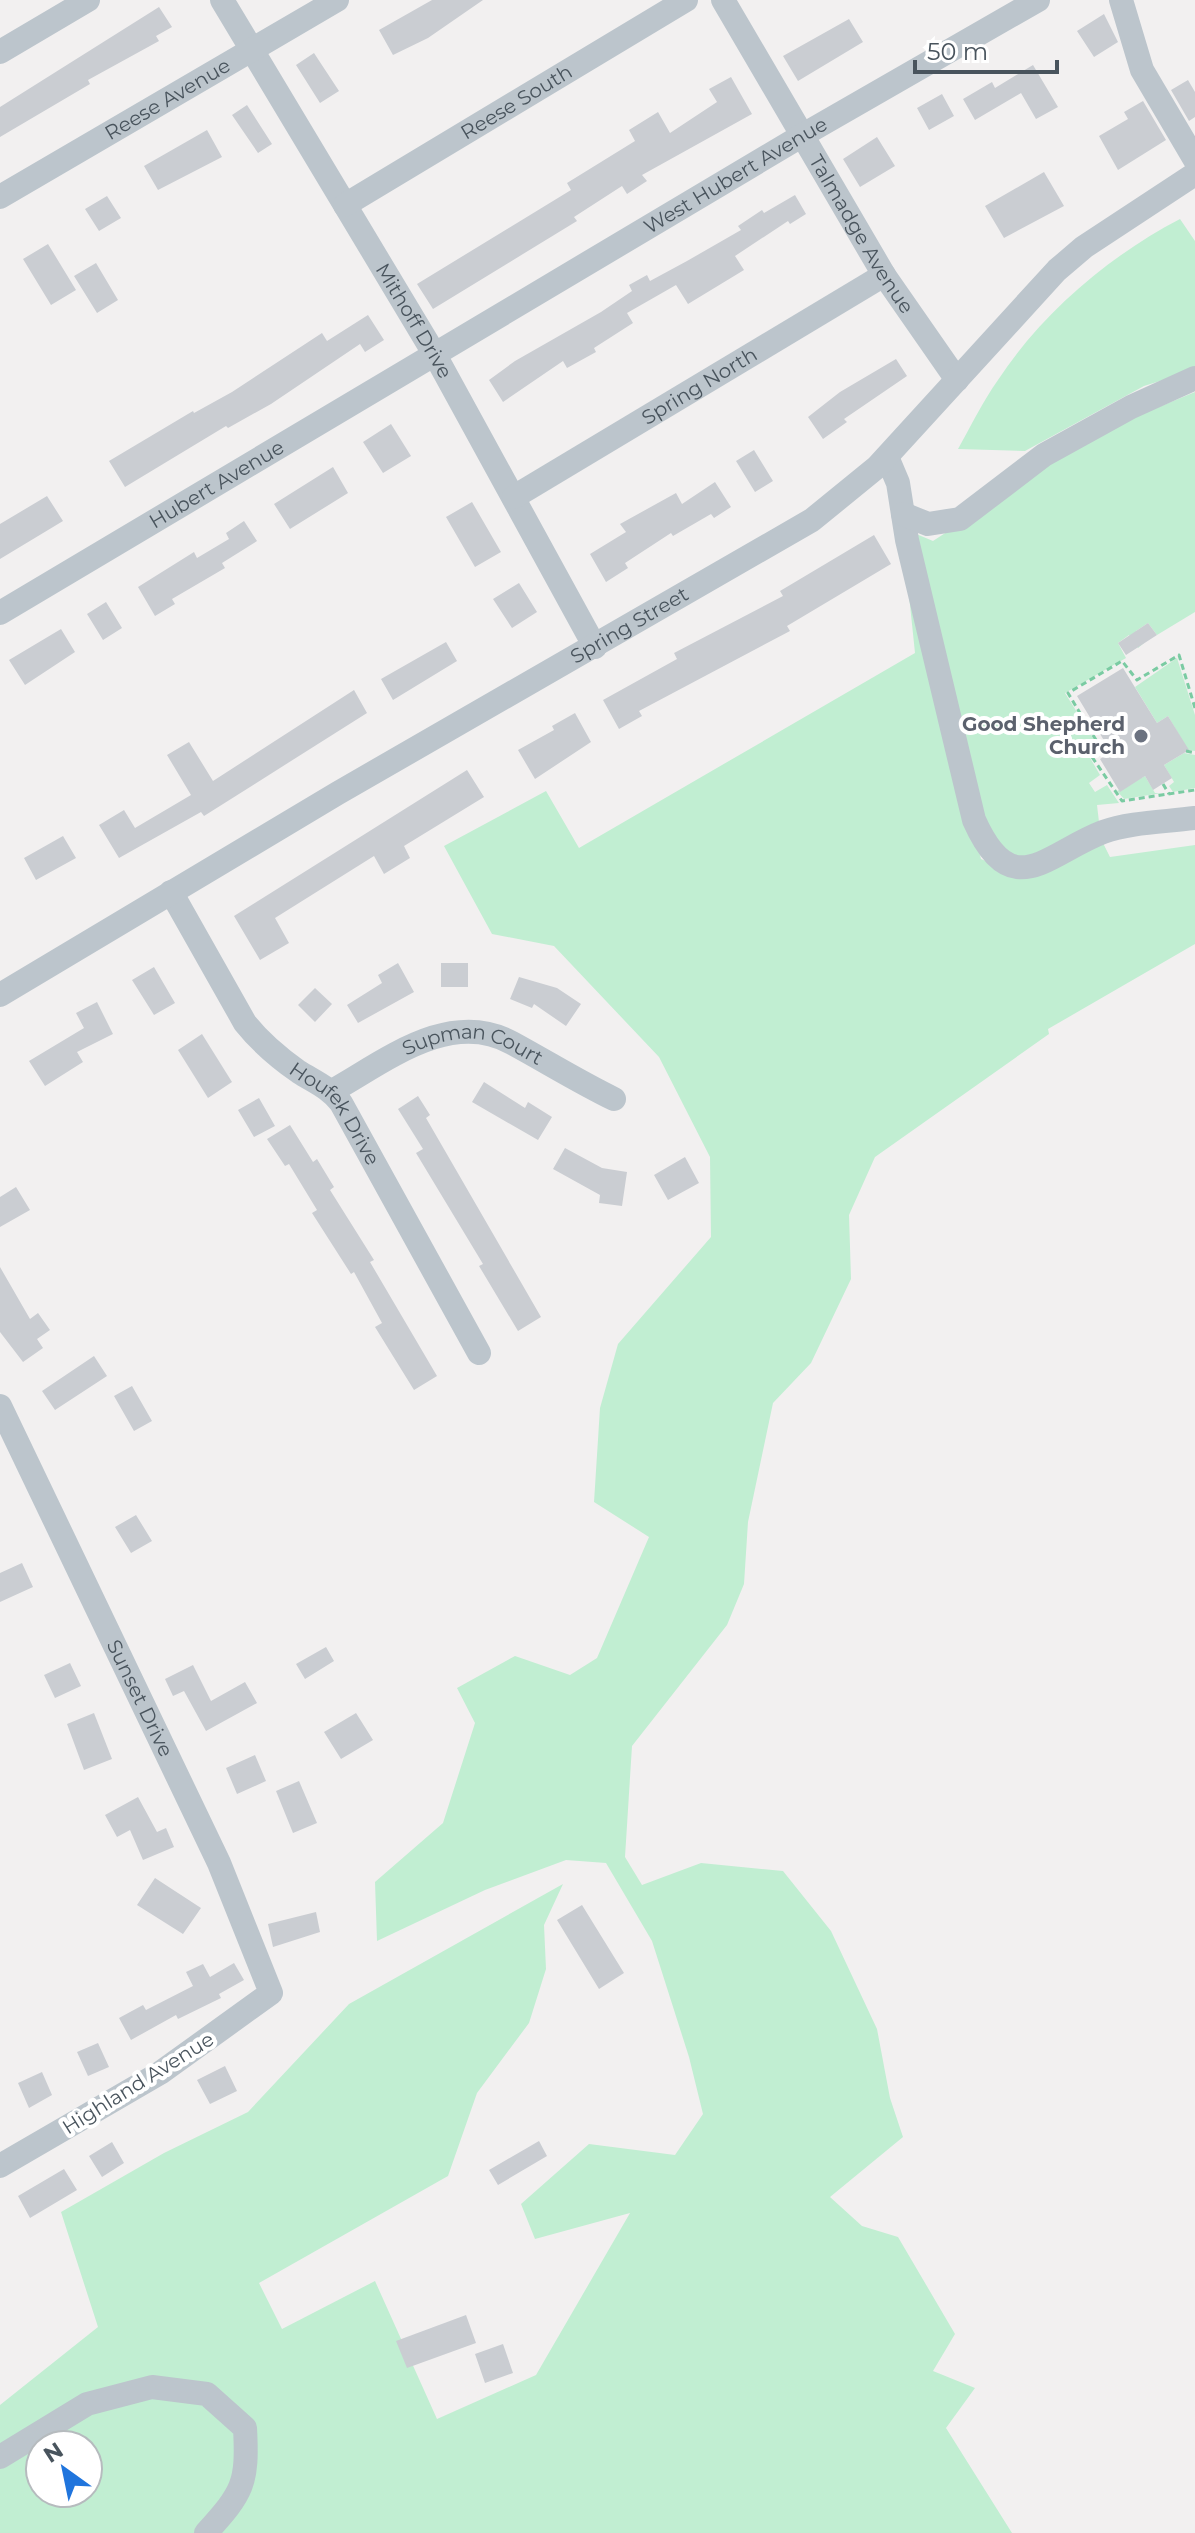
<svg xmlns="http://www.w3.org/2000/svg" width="1195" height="2533" font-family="Montserrat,sans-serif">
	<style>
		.green { fill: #c1eed2; fill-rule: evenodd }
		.building { fill: #cacdd2 }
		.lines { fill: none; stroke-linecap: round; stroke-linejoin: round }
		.path { stroke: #7acba2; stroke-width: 3; stroke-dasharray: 6 4; stroke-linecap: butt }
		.minor { stroke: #bcc5cc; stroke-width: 24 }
		.worship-dot { fill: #6b7280; stroke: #fff; stroke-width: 3 }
		.labels { text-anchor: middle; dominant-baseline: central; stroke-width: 8; stroke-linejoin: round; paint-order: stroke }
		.street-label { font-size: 20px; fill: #49545d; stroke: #fff }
		.worship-label { font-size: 20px; font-weight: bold; fill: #5b616d; stroke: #fff; text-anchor: end }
	</style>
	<rect width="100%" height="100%" fill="#f2f0f0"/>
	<!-- green -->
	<path class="green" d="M1180 219 1195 241V370L1144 386 1025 451 958 449C971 426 983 401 998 380 1042 313 1109 256 1180 219Z
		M1195 392V612L1157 635 1148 623 1136 631 1144 643 1138 648 1129 635 1118 643 1126 658 1065 693 1100 749 1089 756 1100 775 1089 783 1095 792 1107 785 1119 803 1097 805 1099 822 1051 855 1011 857 969 811 981 859 1002 868 1103 843 1110 857 1195 845V944L1048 1029 1049 1034 875 1157 849 1215 851 1279 811 1363 773 1403 748 1522 744 1584 727 1625 632 1746 625 1857 642 1885 701 1863 783 1871 831 1931 877 2029 890 2098 903 2137 830 2197 862 2226 898 2237 955 2334 933 2371 975 2388 946 2428 1012 2533H0V2405L98 2327 61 2212 164 2153 248 2112 349 2004 563 1884 544 1925 546 1969 529 2023 477 2093 448 2176 259 2283 282 2329 375 2281 437 2419 536 2375 630 2213 535 2239 521 2204 589 2144 675 2155 703 2114 689 2057 652 1941 606 1863 566 1860 485 1890 377 1941 375 1882 443 1823 475 1723 457 1688 515 1656 570 1675 597 1658 649 1537 594 1502 600 1408 618 1344 711 1237 710 1157 659 1057 554 946 492 934 444 846 546 791 579 848 915 653 902 528 933 541 1101 431ZM40 2445H88V2493H40Z
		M1177 658 1195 715V751L1188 750 1168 716 1157 723 1135 687Z
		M1184 753 1195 755V788L1173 792 1169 786 1174 782 1164 765Z
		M1145 776 1155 793H1162L1124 799 1117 791Z"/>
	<!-- building -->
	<path class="building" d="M432 0H483L428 38 393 55 379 30Z
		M159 7 172 27 156 36 159 41 88 80 90 84 0 137V107Z
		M1104 14 1118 42 1094 57 1077 31Z
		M849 19 863 42 798 81 783 56Z
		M314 53 339 91 320 103 296 65Z
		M1033 65 1058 107 1036 119 1021 93 975 120 963 99 992 82 995 88Z
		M731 77 752 114 642 175 647 181 627 194 622 186 574 217 577 221 433 309 417 284 571 190 567 183 635 141 629 130 658 112 670 133 717 102 709 89Z
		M1188 80 1195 92V117L1189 121 1171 90Z
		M942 94 954 116 929 130 917 108Z
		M1143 101 1166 140 1118 170 1099 136 1128 119 1124 112Z
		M247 105 272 144 258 153 232 115Z
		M207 130 222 157 158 190 144 166Z
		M877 137 895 166 860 187 843 159Z
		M1044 172 1064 206 1004 238 985 206Z
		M795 195 806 214 790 224 788 221 735 256 744 270 688 304 676 285 627 313 633 323 594 348 596 352 567 368 563 361 503 402 489 380 515 361 601 312 632 291 629 285 647 275 650 281 687 261 741 230 738 226 762 210 764 213Z
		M107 196 121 218 99 231 85 209Z
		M48 244 76 290 51 305 23 259Z
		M96 263 118 300 97 313 74 276Z
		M368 315 384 340 365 352 360 344 271 404 228 428 226 426 125 487 109 461 193 411 194 413 232 392 322 333 327 341Z
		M896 359 907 376 844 419 847 422 823 439 808 417 840 392Z
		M391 424 411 456 383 473 363 442Z
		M754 450 773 481 755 492 736 461Z
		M333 467 348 493 290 529 274 504Z
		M715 482 731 507 714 518 711 514 673 536 671 533 625 563 628 568 606 582 590 554 626 532 620 524 676 493 682 504Z
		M47 496 63 521 0 559V524Z
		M472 502 501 552 475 567 446 517Z
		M244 521 257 541 222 563 225 568 172 599 175 604 155 616 138 587 194 552 197 558 229 539 226 533Z
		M874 535 891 564 787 626 790 631 639 711 642 716 619 729 603 700 677 659 674 653 783 596 780 591Z
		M519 583 537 612 512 628 493 599Z
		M106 602 122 628 103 640 87 614Z
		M1148 623 1157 635 1126 655 1118 643Z
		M61 629 75 652 25 685 9 660Z
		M446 642 457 661 393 700 381 679Z
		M1123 668 1157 723 1168 716 1189 750 1164 765 1172 778 1153 790 1145 776 1120 792 1100 759 1111 752 1077 696Z
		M354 690 367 713 204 816 201 812 119 858 99 825 124 810 135 828 191 795 167 755 189 742 213 781Z
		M575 713 591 742 535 779 518 750 554 730 552 726Z
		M467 770 484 797 404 846 410 858 384 874 374 856 275 918 289 943 260 960 234 916Z
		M63 836 76 858 36 880 24 858Z
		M398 963 414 992 358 1023 347 1005 382 983 378 975Z
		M441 963H468V987H441Z
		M154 967 175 1003 154 1015 132 980Z
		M519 977 557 988 581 1004 566 1026 534 1004 532 1008 510 999Z
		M315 988 332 1004 315 1022 298 1005Z
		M97 1002 113 1034 77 1052 83 1062 45 1086 29 1061 84 1028 76 1013Z
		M202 1034 232 1082 208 1098 178 1050Z
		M484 1082 525 1108 528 1102 552 1117 538 1140 472 1102Z
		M418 1096 430 1115 426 1118 541 1317 518 1331 479 1266 483 1264 416 1153 423 1149 398 1109Z
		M259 1098 275 1126 254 1137 238 1110Z
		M290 1125 313 1162 317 1159 334 1187 330 1190 374 1260 370 1262 437 1376 414 1390 375 1327 382 1323 354 1272 351 1274 312 1213 317 1210 289 1164 285 1166 267 1139Z
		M565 1148 602 1168 627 1172 622 1206 599 1203 600 1195 553 1169Z
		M685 1157 699 1183 668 1200 654 1175Z
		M16 1187 30 1210 0 1227V1197Z
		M0 1267 30 1319 38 1313 50 1330 37 1339 43 1348 23 1362 0 1332Z
		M94 1356 107 1376 55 1410 42 1391Z
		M132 1386 152 1421 134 1431 114 1396Z
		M136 1515 152 1541 131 1553 115 1527Z
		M22 1563 33 1587 0 1602V1573Z
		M326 1647 334 1661 305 1679 296 1664Z
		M70 1663 81 1686 55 1698 44 1675Z
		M193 1665 211 1701 245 1682 257 1703 206 1731 184 1691 173 1696 165 1679Z
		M94 1713 112 1759 84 1770 67 1724Z
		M356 1713 373 1740 341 1759 324 1732Z
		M255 1755 266 1781 237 1794 226 1768Z
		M299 1781 317 1823 293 1833 276 1791Z
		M138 1797 157 1832 166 1828 174 1847 143 1860 130 1830 117 1837 105 1815Z
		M155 1878 201 1908 183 1934 137 1905Z
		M582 1905 624 1973 599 1989 557 1920Z
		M316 1912 320 1932 273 1947 268 1924Z
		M234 1963 244 1980 219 1994 221 1998 178 2019 176 2015 131 2040 119 2018 143 2005 146 2010 193 1986 186 1972 203 1964 210 1977Z
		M98 2043 109 2067 88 2076 77 2052Z
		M225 2066 237 2091 210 2104 197 2080Z
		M42 2072 52 2095 29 2108 18 2083Z
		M539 2141 547 2156 498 2185 489 2170Z
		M112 2142 124 2163 102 2177 89 2156Z
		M64 2169 77 2190 30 2218 18 2196Z
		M466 2315 476 2343 407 2368 396 2341Z
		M503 2344 513 2373 485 2383 475 2354Z"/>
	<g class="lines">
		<!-- path -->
		<path class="path" d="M1195 708 1179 655 1137 680 1122 661 1068 693 1102 750 1092 757 1122 801 1195 790
			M1186 751 1195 753
			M1163 784 1169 794"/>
		<!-- minor -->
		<g class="minor">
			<path id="s1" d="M222 0 435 355 595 647"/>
			<path id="s2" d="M723 0 884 275 957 380"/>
			<path d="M1121 0 1142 70 1195 160"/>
			<path d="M0 52 88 0"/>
			<path id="s3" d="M0 197 337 0"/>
			<path id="s4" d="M345 205 686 0"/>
			<path d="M887 457 898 483 907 540 974 820C1012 905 1046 854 1103 832 1130 822 1166 822 1195 818"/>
			<path id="s5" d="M514 497 884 275"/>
			<path d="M903 514 928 524 960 519 1044 455 1131 407 1195 378"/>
			<path id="s6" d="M0 613 803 135 1038 0"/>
			<path id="s7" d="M171 892 245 1023C261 1043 279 1058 299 1072 315 1082 330 1088 341 1103L479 1353"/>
			<path id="s8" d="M0 995 338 793 812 520 877 467 1057 270 1084 247 1195 174"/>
			<path id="s9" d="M332 1091C384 1062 450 1008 512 1043 547 1062 579 1082 614 1099"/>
			<path id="s10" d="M0 1406 219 1863 271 1993 160 2073 0 2166"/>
			<path d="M0 2457 87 2404 152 2387 207 2394 245 2428C248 2484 243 2492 206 2533"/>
		</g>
	</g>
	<!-- markers -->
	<circle class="worship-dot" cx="1141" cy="736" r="8"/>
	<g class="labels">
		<!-- street labels -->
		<g class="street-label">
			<text stroke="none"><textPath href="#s3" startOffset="194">Reese Avenue</textPath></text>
			<text stroke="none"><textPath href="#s4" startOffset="200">Reese South</textPath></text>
			<text stroke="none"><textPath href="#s6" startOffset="856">West Hubert Avenue</textPath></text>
			<text stroke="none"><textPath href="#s2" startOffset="272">Talmadge Avenue</textPath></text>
			<text stroke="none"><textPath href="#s1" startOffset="374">Mithoff Drive</textPath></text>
			<text stroke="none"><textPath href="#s5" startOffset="216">Spring North</textPath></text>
			<text stroke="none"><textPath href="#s6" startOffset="252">Hubert Avenue</textPath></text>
			<text stroke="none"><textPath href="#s8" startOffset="730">Spring Street</textPath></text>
			<text stroke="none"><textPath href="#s9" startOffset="156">Supman Court</textPath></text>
			<text stroke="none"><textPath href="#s7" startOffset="280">Houfek Drive</textPath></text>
			<text stroke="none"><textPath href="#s10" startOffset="324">Sunset Drive</textPath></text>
			<text transform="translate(138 2083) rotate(-32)">Highland Avenue</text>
		</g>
		<!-- worship labels -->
		<g class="worship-label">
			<text x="1125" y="724">Good Shepherd<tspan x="1125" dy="23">Church</tspan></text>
		</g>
	</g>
	<!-- north arrow -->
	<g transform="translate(64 2469) rotate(327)"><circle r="38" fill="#ffffff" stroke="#b6bbbe" stroke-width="2"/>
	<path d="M0-6L14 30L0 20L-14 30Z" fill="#2075dd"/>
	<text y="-12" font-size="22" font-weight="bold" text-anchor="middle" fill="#49545d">N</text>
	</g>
	<!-- scale -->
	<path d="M915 60v12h142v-12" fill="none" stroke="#49545d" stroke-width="4"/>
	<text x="927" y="60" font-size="24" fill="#49545d" stroke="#ffffff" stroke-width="6" paint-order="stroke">50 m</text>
</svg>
